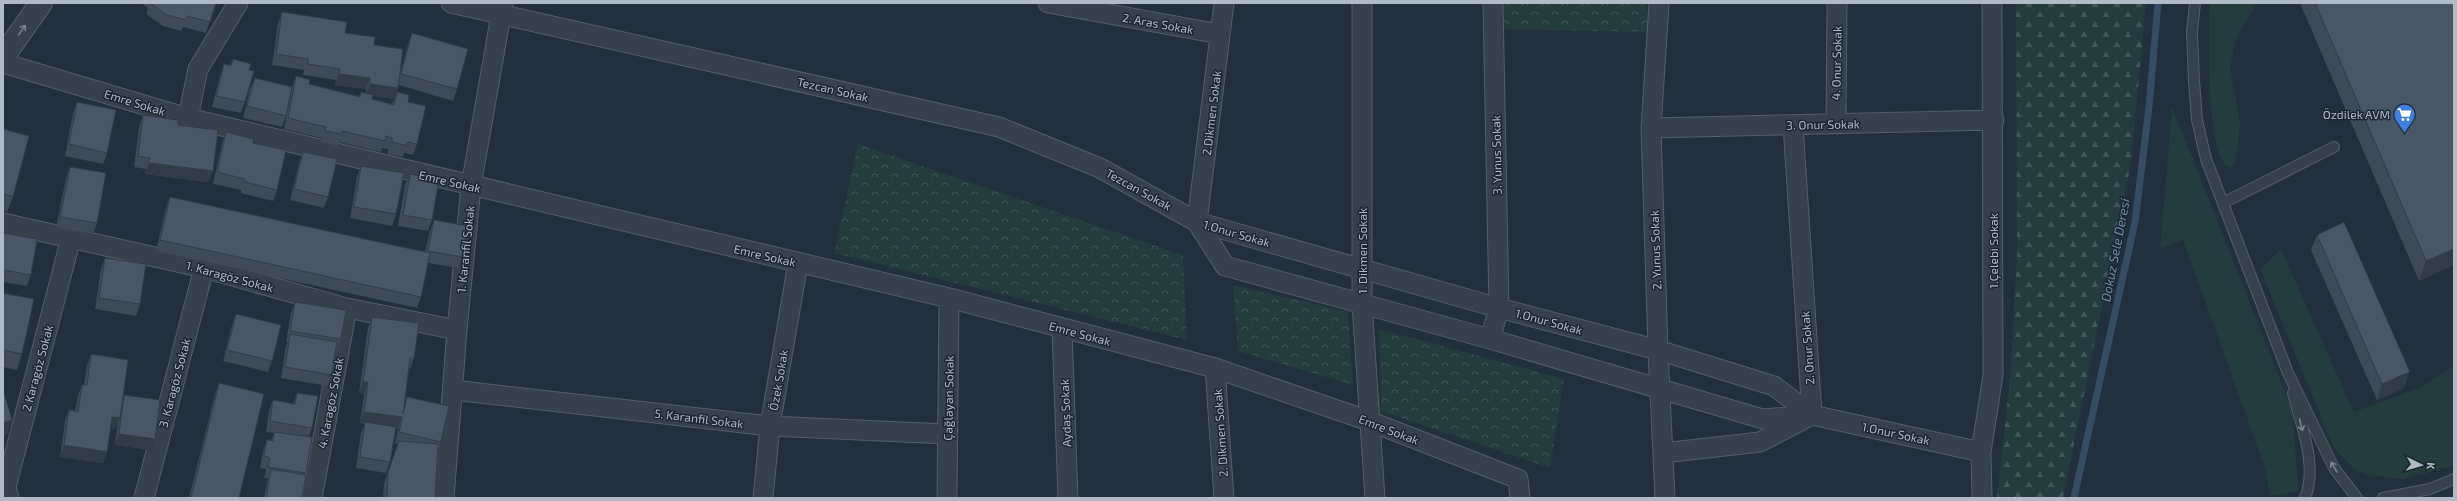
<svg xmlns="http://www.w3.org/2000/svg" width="2457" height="501" font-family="'Exo 2',sans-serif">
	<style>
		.grass { fill: #243c3d }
		.forest { fill: url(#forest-firs) }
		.park { fill: url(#park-crowns) }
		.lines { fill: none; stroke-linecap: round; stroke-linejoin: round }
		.stream { stroke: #364c63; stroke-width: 7 }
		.service-casing { stroke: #545e6a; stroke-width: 12 }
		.minor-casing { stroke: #545e6a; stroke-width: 21 }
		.tertiary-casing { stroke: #545e6a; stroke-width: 24 }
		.service { stroke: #36414c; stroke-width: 10 }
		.minor { stroke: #36414c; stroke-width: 19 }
		.tertiary { stroke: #36414c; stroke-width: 22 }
		.wall { fill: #3e4a57 }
		.shaded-wall { fill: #323c47 }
		.building { fill: #485665; stroke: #323c47 }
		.oneway { stroke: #7a8490 }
		.labels { text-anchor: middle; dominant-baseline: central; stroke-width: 3; stroke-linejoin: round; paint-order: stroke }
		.street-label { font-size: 12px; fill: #b1bbc8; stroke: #1b2631 }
		.poi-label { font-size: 12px; fill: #b1bbc8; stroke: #1b2631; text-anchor: end }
		.water-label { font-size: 13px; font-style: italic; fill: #718eab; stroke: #1b2631 }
	</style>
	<defs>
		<pattern id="forest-firs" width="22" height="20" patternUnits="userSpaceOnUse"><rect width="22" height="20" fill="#243c3d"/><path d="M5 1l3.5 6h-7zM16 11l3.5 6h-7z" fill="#415658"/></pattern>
		<pattern id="park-crowns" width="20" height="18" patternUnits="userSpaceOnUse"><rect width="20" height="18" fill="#243c3d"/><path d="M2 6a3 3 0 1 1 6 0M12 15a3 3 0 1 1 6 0" fill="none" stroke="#415658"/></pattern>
	</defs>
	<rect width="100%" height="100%" fill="#222f3c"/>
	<!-- grass -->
	<path class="grass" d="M2210 3H2257L2237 36 2230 67 2240 124 2237 154 2233 168C2229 167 2225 166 2223 162 2207 135 2208 36 2210 3Z
		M2172 106 2292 410 2299 491 2270 496 2265 468 2183 240 2160 249Z
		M2281 249 2354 412 2421 387 2454 366V466L2403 479 2373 476 2357 471 2334 448 2260 269Z"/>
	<!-- forest -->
	<path class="forest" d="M2016 3H2146L2131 163 2063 498H1997L2010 379 2017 254Z"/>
	<!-- park -->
	<path class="park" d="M1504 3H1647V32L1504 29Z
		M858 144 1183 255 1187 340 834 253Z
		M1233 285 1348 312 1353 385 1238 351Z
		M1379 329 1564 379 1550 468 1381 411Z"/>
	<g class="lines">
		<!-- stream -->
		<path class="stream" d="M2074 498 2135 222 2149 107 2158 3"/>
		<defs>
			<path id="service" d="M2195 3 2192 32 2194 81 2197 120 2206 159 2288 373 2334 468 2357 498
				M2223 203 2334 147
				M2293 393C2301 425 2318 466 2305 498
				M2383 498 2430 489 2454 479"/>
			<path id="minor" d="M451 3 999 127 1100 168 1197 222 1499 308 1658 350 1774 386 1812 415 1981 452
				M1048 3 1220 34
				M1362 3V304L1375 498
				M1659 3 1651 128 1658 350 1665 498
				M3 63 188 118 949 298 1215 368 1369 421 1518 479 1520 498
				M188 118 198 69 238 3
				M1836 124 1837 3
				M1651 128 1994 120
				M1197 222 1225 266 1490 339 1763 419 1812 415
				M1197 222 1224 3
				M3 223 204 268 347 308 457 330
				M1062 329 1068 498
				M1490 339 1499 308 1493 3
				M1215 368 1224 498
				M453 390 770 426 947 434
				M1663 453 1760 442 1812 415 1793 125
				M9 498 6 487 71 238
				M144 498 204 268
				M312 498 347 308
				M444 498 457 330 471 186 503 3
				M763 498 770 426 798 263
				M947 498 949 298
				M1982 498 1981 452 1993 375 1992 3"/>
			<path id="tertiary" d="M3 57 41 3"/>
		</defs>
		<!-- service casing -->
		<use href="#service" class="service-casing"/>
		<!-- minor casing -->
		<use href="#minor" class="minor-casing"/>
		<!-- tertiary casing -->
		<use href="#tertiary" class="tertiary-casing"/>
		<!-- service -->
		<use href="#service" class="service"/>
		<!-- minor -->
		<use href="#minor" class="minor"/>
		<!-- tertiary -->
		<use href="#tertiary" class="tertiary"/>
	</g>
	<!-- wall -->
	<path class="wall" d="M141 3H216L206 33 183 27 181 31 163 26 146 14 148 8Z
		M2300 3H2454V265L2419 281Z
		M282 12 345 33 374 45 400 74 408 44 412 33 457 89 453 101 399 85 394 99 373 96 372 99 392 104 397 92 408 102 417 144 413 155 404 153 403 157 388 154V149L382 148 381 152 339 142 338 146 321 142 322 138 284 129 292 87 296 76 309 84 359 96 361 92 366 93V89L335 85 336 80 303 75 304 70 272 65 278 23Z
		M233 59 249 70 245 102 241 113 212 107 220 75 224 64 230 65Z
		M255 78 286 116 282 127 243 118 250 89Z
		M77 102 107 153 103 164 65 156 73 113Z
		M143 115 178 125 213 171 208 182 145 174 146 169 134 167 139 127Z
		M3 129 13 197 7 212 3 211Z
		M226 132 253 143 277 190 273 201 241 193V190L213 184 222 143Z
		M303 152 328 197 324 208 290 200 299 163Z
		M361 166 396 214 392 226 350 218 357 177Z
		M70 167 97 223 93 234 56 228 66 178Z
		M410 174 432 220 428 231 398 226 405 185Z
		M170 197 425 252 430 231 434 220 462 257 458 268 428 263 421 297 417 308 156 251 166 208Z
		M3 233 31 275 27 286 3 282Z
		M2317 235 2404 388 2377 400 2311 250Z
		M105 258 140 304 136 316 95 309 101 269Z
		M3 293 22 354 17 370 3 367Z
		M295 302 341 339 337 350H336L332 375 328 386 281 378 286 346 288 342H286L291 313Z
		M236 314 272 361 268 372 223 361 232 325Z
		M372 317 414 358 410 369H409L404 407 407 397 441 442 437 452 435 498H383L384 483 398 444H395L398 429 396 428 390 462 386 473 356 468 361 433 365 424 360 423 364 394 359 393 368 328Z
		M91 354 122 401 124 395 151 450 115 445 118 421 115 429 111 428 103 463 60 457 65 421 69 410 75 411 78 396 82 385H84L87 366Z
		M219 383 239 498H189L215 394Z
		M297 393 312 428 309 436 306 473 302 498H264L268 478H264L266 469 260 468 263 451 267 440H271L274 433 266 432 269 411 273 400 293 404Z"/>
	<!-- shaded-wall -->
	<path class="shaded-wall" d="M339 74 370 78 366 89 335 85Z
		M370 84 398 88 394 99 366 95Z
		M149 163 213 171 208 182 145 174Z
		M2454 249V265L2419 281 2426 261Z
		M2410 372 2404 388 2377 400 2382 384Z
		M363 382H368L364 394 359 393Z
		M364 412 402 417 398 429 365 424V422V424L360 423Z
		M112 417 120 418 115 429 108 428Z
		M12 420 7 435 3 437V423Z
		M119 434 155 439 151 450 115 445Z
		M64 445 107 452 103 463 60 457Z"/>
	<!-- building -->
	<path class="building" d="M150 3H216L210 22 187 16 186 20 167 15Z
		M2315 3H2454V249L2426 261Z
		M282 12 347 22 345 33 375 37 374 45 403 49 398 88 370 84V78L339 74 340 69 308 64V59L276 54Z
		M412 33 468 49 457 89 401 74Z
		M233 59 251 64 249 70 254 71 245 102 216 96 224 64 231 66Z
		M296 76 310 80 309 84 360 97 361 92 373 95 372 99 394 105 397 92 409 95 408 102 426 106 417 144 407 142V146L392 142V138L386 136 385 141 342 131V134L325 131 326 127 288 118Z
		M255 78 292 87 286 116 247 106Z
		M77 102 116 110 107 153 69 144Z
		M143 115 178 120V125L218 130 213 171 149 163 150 158 138 156Z
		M3 129 29 136 13 197 3 194Z
		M226 132 254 139 253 143 286 150 277 190 245 182V179L217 172Z
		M303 152 337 159 328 197 294 189Z
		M361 166 404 173 396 214 354 207Z
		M70 167 106 173 97 223 60 217Z
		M410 174 439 179 432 220 403 215Z
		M170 197 430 253 421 297 160 240Z
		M434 220 468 226 462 257 428 251Z
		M2344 222 2410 372 2382 384 2317 235Z
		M3 233 37 239 31 275 3 270Z
		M105 258 146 264 140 304 99 298Z
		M3 293 34 299 22 354 3 350Z
		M295 302 346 310 341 339 290 331Z
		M236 314 281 325 272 361 227 350Z
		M372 317 419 323 414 358H410L403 414 407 397 449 406 441 442 399 432 402 417 364 412 368 382H363Z
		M290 334 337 342 332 375 285 367Z
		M91 354 128 360 120 418 112 417 107 452 64 445 69 410 78 412 82 385H87Z
		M219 383 264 394 239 498H191Z
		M3 389 12 420 3 423Z
		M297 393 318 396 312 428 270 421 273 400 295 404Z
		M124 395 160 400 155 439 119 434Z
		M365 422 396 427 390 462 360 457Z
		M274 432 312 437 306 473 268 467 270 458 264 456 267 440 273 441Z
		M399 441 438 444 435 498H387L388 472Z
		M271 469 306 475 302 498H266Z"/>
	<!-- one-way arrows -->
	<defs><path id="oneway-shaft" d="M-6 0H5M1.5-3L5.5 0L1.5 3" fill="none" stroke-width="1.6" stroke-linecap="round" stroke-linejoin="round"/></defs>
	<g class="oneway">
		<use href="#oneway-shaft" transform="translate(22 30) rotate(-55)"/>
		<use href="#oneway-shaft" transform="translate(2301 425) rotate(76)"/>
		<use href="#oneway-shaft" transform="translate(2334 467) rotate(-121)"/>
	</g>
	<!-- icons -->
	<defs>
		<symbol id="supermarket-pin" viewBox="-11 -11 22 30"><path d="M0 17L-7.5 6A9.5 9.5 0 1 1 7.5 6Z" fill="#3f7fe0" stroke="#1b2631"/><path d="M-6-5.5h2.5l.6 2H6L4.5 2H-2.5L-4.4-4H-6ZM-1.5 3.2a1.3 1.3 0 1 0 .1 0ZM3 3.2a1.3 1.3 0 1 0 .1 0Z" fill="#fff"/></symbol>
	</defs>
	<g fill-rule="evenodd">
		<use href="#supermarket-pin" x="2392" y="102" width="25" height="34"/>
	</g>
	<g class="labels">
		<!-- street labels -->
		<g class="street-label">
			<text transform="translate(1158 23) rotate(10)">2. Aras Sokak</text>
			<text transform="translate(1836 63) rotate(-89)">4. Onur Sokak</text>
			<text transform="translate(833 89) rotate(13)">Tezcan Sokak</text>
			<text transform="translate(135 102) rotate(17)">Emre Sokak</text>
			<text transform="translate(1211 113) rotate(-83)">2.Dikmen Sokak</text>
			<text transform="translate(1823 124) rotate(-1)">3. Onur Sokak</text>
			<text transform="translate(1496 155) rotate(-91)">3. Yunus Sokak</text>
			<text transform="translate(450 181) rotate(13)">Emre Sokak</text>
			<text transform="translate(1139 189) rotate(29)">Tezcan Sokak</text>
			<text transform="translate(1237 233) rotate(16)">1.Onur Sokak</text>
			<text transform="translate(465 249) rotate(-84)">1. Karanfil Sokak</text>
			<text transform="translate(1655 250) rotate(-92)">2. Yunus Sokak</text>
			<text transform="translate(1362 251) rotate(-90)">1. Dikmen Sokak</text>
			<text transform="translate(1993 251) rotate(-90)">1.Çelebi Sokak</text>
			<text transform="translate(765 255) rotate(13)">Emre Sokak</text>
			<text transform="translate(230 276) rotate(15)">1. Karagöz Sokak</text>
			<text transform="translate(1549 321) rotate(15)">1.Onur Sokak</text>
			<text transform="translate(1080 333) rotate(15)">Emre Sokak</text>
			<text transform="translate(1807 348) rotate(-94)">2. Onur Sokak</text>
			<text transform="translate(37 368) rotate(-75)">2 Karagöz Sokak</text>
			<text transform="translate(778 380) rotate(-80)">Özek Sokak</text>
			<text transform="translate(174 383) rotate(-75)">3. Karagöz Sokak</text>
			<text transform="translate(948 398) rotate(-89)">Çağlayan Sokak</text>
			<text transform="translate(330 403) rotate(-79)">4. Karagöz Sokak</text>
			<text transform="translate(1065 413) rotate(-92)">Aydaş Sokak</text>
			<text transform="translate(699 418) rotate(7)">5. Karanfil Sokak</text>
			<text transform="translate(1389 429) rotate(21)">Emre Sokak</text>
			<text transform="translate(1220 433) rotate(-94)">2. Dikmen Sokak</text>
			<text transform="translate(1896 433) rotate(12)">1.Onur Sokak</text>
		</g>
		<!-- poi labels -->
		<g class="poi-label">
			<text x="2390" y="114">Özdilek AVM</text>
		</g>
		<!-- water labels -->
		<g class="water-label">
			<text transform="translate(2115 250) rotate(-79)">Dokuz Sele Deresi</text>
		</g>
	</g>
	<!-- border -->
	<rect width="2457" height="501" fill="none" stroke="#b1bbc8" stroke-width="8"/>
	<!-- north arrow -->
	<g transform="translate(2421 465) rotate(95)" stroke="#1b2631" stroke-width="3" paint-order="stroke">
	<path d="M0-3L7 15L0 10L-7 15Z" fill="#b1bbc8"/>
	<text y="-6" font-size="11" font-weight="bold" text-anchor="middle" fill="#b1bbc8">K</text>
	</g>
</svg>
